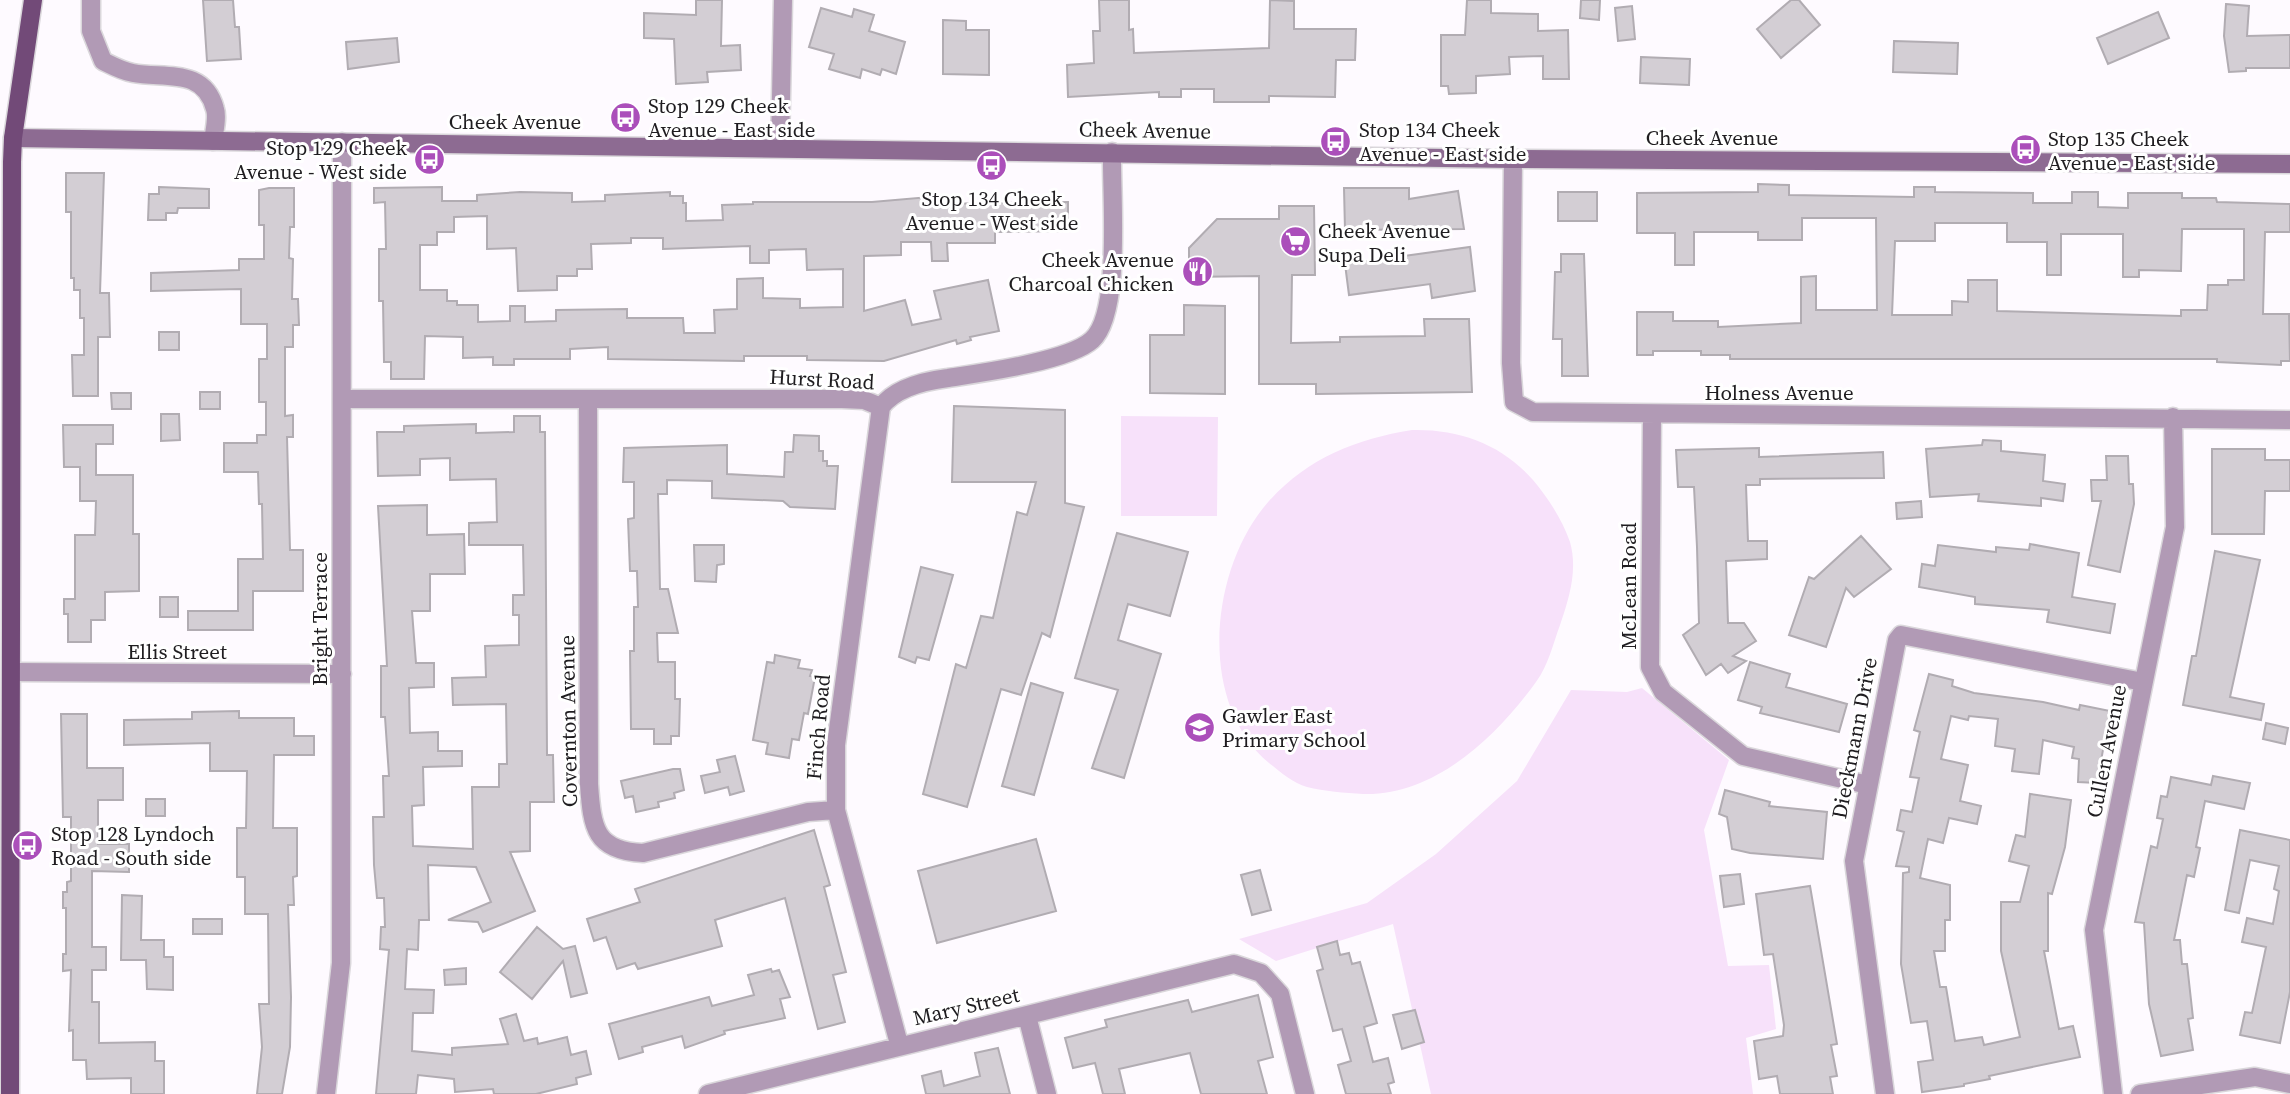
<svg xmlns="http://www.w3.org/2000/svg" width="2290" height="1094" font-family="'Source Serif 4',serif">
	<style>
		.green { fill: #f7e1fa }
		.building { fill: #d3ced4; stroke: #b1acb2; stroke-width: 2; fill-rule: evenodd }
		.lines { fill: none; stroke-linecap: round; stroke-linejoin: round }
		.street-casing { stroke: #dad7db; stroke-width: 21 }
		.secondary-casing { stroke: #dad7db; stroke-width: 21 }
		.primary-casing { stroke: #dad7db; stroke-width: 21 }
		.street { stroke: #b19ab5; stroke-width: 18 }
		.secondary { stroke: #8d6b92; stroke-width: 18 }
		.primary { stroke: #724a78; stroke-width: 18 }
		.labels { text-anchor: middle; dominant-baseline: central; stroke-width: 6; stroke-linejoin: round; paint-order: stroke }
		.poi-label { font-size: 21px; fill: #1f1d20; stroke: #fff; text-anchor: start }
		.street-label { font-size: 21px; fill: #1f1d20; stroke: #fff }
	</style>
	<rect width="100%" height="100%" fill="#fefaff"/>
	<!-- green -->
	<path class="green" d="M1121 416 1218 417 1217 516H1121Z
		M1412 430C1460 429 1501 444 1533 480 1548 498 1562 519 1570 542 1578 570 1569 599 1560 625 1553 644 1548 666 1536 682 1496 737 1435 796 1363 794 1345 793 1324 791 1307 787 1293 783 1280 772 1269 763 1196 702 1210 567 1269 501 1308 458 1356 439 1412 430Z
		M1642 688 1729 760 1704 830 1728 966 1769 965 1776 1029 1746 1038 1753 1094H1431L1393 924 1276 961 1239 939 1367 903 1436 854 1517 781 1571 690 1627 692Z"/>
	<!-- building -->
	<path class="building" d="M203 0H233L235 27H239L241 59 207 61Z
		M696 0H722L721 46 740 45 741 70 707 72 708 82 676 84 674 39 644 38V13L696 15Z
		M1099 0H1129V30L1133 29 1134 53 1269 48 1270 0 1294 1V29H1356L1355 60H1336L1335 97 1269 96V102H1214V89H1181V97H1159V92L1068 97 1067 65 1094 63 1093 31H1100Z
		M1467 0H1491V13L1538 14V31L1568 30 1569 79H1543V56L1509 57 1510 74 1476 76V93L1449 94 1448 86H1441V35H1465Z
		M1581 0H1600L1599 20 1580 18Z
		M1791 0H1799L1820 25 1781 58 1757 29Z
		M2226 4 2249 6 2247 36 2290 35V68H2246V71L2229 72 2224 36Z
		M1632 6 1635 39 1618 41 1615 8Z
		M821 8 852 17 854 9 874 15 869 31 905 42 896 74 882 69 880 75 862 69 860 78 829 69 834 54 809 47Z
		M2158 12 2169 38 2108 64 2097 38Z
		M943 20 966 21V30H989V75L943 74Z
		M397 38 399 62 348 69 346 42Z
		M1894 41 1958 43 1957 74 1893 72Z
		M1641 57 1690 59 1689 85 1640 83Z
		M66 173H104L100 293H109L110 337H98V396H73L72 355H84V318H80V290H74V278H71V212H66Z
		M1758 184 1789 185V195L1914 197V187H1935V192L2033 193V203H2072V192H2098V207L2128 208V193H2182V198H2216L2217 202 2290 204V232H2265L2263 314H2289L2290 361H2281V365L2217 362V359H1730V355H1701V351H1653V355H1637V312H1673V321H1718V327L1801 323V277L1816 276V310H1877L1876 218H1802V240H1758V232H1694V265H1675V233H1637V193L1758 192ZM1935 223H2007V242H2047V275H2061V234H2123V277H2139V270L2181 271 2182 229H2244V280H2228V285H2208L2207 310H2181V316L1997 311V280H1968V302L1952 301V315H1892L1895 241H1935Z
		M159 187 209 189V208H178L177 213H166V220H148L149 194H159Z
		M442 187V201H477V195L520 192 572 193V202L605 201V195L670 192V196H683V203H686V221L723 220 722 205 753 204V202H872L929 197V204L1068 202V231L995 232V243H947L948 261H932L931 242H901V255L864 256V311L905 300 912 325 941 319 934 291 988 280 999 331 970 337 971 340 957 344 956 340 884 361 807 360V356H744V361L608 359V347L570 349V359H514V365H493V357L463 358V337L425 336 424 379H391V362H384L383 301H379V249H386L385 202 374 203V188ZM487 216V249L516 248 518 291 557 290V276H577V269H592L591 244 631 243V238H663V249L750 246V263H769V250L806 249 807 270 843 269V307L800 308V299L763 298V278L737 279V309L714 310 715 333H684L683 318H627V309L556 310V321L525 322V306H510V321L478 322V305H457V301H447V290H420V245H437V232H454V217Z
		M269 188H294V227H290L289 258 293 259 292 299H298L299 325H293V347H285V416L293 415V437H287L290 550H303V591H253V630H188V611H238V559H263L262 504H259L258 472H224V443H257V435H266V402H259V359H267V324H241V289L151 291V273L239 270V259H264V225H259V190Z
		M1344 188H1409V199L1458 191 1464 229 1345 230Z
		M1558 192H1597V221H1558Z
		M1279 206H1314L1315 275H1292L1291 343 1340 342V337L1425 336 1424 319H1469L1472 392 1316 394V384H1259V276L1189 277V248L1217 219H1279Z
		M1470 247 1475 291 1432 298 1430 284 1349 295 1345 264Z
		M1561 254H1584L1588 376H1562V339H1553L1555 272H1561Z
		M1184 305 1225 306V394L1150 393V335H1184Z
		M159 332H179V350H159Z
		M200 392H220V409H200Z
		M111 393H131V409H112Z
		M954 406 1065 410V503L1084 507 1050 637 1042 633 1021 695 1001 689 967 807 923 794 956 664 966 668 981 616 993 618 1017 512 1027 515 1036 482H952Z
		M161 414H179L180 440 161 441Z
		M514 416H540V432H545L547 755H553L554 802H530V851L510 852 535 911 483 932 478 922 448 920 491 902 476 867 428 865 429 920H419L418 950 407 949 405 989 434 990 433 1013H413L412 1051 452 1055V1048L508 1044 500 1019 516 1014 524 1041 537 1038 538 1044 567 1037 571 1055 586 1051 591 1074 576 1078 577 1084 536 1094H494L493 1089 455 1092 454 1079 418 1075 416 1094H376L389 950 380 949 381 927H385L384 898H377L374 865 373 817H384L383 776H389L385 717H381V666H387L378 506 427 505V535L464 534 465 574H430V611H412L416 663H434V687L409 688 410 733 438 732V751H462V766L423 767 424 805 412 806 413 846 473 849 472 787H499V764H507L506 704 453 705 452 678 486 677 485 646 519 645V615H513V595H524L523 545H469V523L497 522 496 479 450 480V458L420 459V475L378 476 377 432H404V426L476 424V433L514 432Z
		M63 425H113V444H96V475H133V534H139V591L105 592V620H91V642H68V614H64V599H75V535H95L96 501H80V467H64Z
		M794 435 819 436V451H823V461H827V466H838L835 509 790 507 783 501 712 498V481L667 480V494H658L660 589H668L678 633H657L658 662H675V699H680L679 736H671V744H654V729H631L630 651H634V607H638L637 571H630L628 519 634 518V482H623L624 448 727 445V474L784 477 785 452H793Z
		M1983 440 2001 441V451L2045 455 2043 481 2065 484 2063 501 2041 498V506L1978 501 1979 494 1930 497 1926 449 1982 445Z
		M1759 448V457L1883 452 1884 478 1760 479V485H1746L1748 541H1767V559L1726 561 1728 623H1744L1756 641 1733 656 1746 661 1728 673 1721 664 1706 675 1683 635 1699 623 1697 547 1694 487H1678L1676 450Z
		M2212 449H2265V460H2290V491H2265L2264 534H2212Z
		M2106 456H2128L2129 484H2133L2134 504 2120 572 2088 565 2101 501H2092L2091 480H2107Z
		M1921 501 1922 517 1897 519 1896 503Z
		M1117 533 1188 552 1170 616 1128 604 1118 640 1161 654 1124 778 1092 768 1118 690 1075 678Z
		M1861 536 1891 569 1854 597 1846 588 1826 647 1789 635 1809 577 1814 579Z
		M2030 544 2079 553 2072 597 2115 604 2110 633 2047 622 2049 610 1975 604V597L1919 587 1922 564 1935 566 1938 545 1996 552V547L2029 550Z
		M694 545H724V564L717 565 716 582 695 581Z
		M2215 551 2260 560 2230 697 2264 704 2261 720 2183 705 2192 656H2196Z
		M921 567 953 575 929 660 917 657 915 663 899 657Z
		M160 597H178V617H160Z
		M775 655 800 660 798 668 812 670 810 676 815 677 808 714 804 713 799 740 792 739 789 758 766 754 768 743 753 740 767 662 774 663Z
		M1750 662 1790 674 1786 687 1847 704 1839 732 1760 713 1762 707 1738 700Z
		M1929 674 1953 680 1952 686 1974 693 2043 702 2079 710 2080 705 2110 711 2097 783 2078 782 2079 759 2072 758 2074 747 2043 740 2039 774 2012 771 2015 749 1995 746 1998 719 1969 716 1968 720 1951 716 1941 759 1968 765 1960 801 1981 806 1977 824 1949 818 1943 843 1928 839 1920 878 1950 885V920H1945V951H1934L1940 987H1946L1955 1041 1982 1037 1984 1045 2020 1037 2001 951V902H2020L2029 866 2009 861 2016 835 2025 837 2030 794 2071 800 2065 847 2052 894 2048 893V951H2044L2059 1029 2073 1026 2080 1057 1989 1076 1990 1079 1964 1084V1086L1922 1092 1918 1062 1933 1060 1927 1021 1911 1023 1901 964 1903 873 1909 872V867L1896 866 1904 832 1897 830 1901 810 1912 812 1919 778 1910 777 1920 732 1914 730Z
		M1031 683 1063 693 1034 795 1002 786Z
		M239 711V718H294V736H314V755H274L273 828H297V876L293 877 294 905H288L291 997 290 1047 282 1094H257L262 1047 259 1004H269L268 914H245V877H237V828H246L247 771H210V743L124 745V720L192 719V712Z
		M61 714H87V768H123V800H98V844H129V872L92 871V947H106V970H92V1002H99V1043L155 1042V1061H164V1094H131V1078L87 1079 86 1060H73V1030L69 1031 71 970 63 971V954H66V908H63V892H67V882L71 881V817H63Z
		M2266 723 2288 728 2285 744 2263 739Z
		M735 756 744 791 730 795 728 787 705 793 701 776 720 772 717 760Z
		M673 769H680L684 790 674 793 675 798 658 802 659 807 636 812 633 796 625 798 621 781Z
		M2213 776 2250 783 2244 809 2205 801 2196 847 2200 848 2194 877 2187 875 2174 940H2180L2182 964H2187L2193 1018 2188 1019 2193 1050 2161 1056 2149 1004 2144 923 2135 922 2151 846 2157 848 2163 819 2157 818 2161 796 2167 797 2171 777 2211 785Z
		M1725 790 1770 802 1769 806 1827 812 1823 859 1750 853 1732 849 1727 817 1719 814Z
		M146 799H165V816H146Z
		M814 830 830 885 824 887 846 972 833 975 845 1022 818 1029 785 898 715 920 722 946 638 969 635 963 617 969 606 937 594 941 587 919 640 902 635 889Z
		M2240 830 2290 840V992L2280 1043 2240 1035 2245 1012 2252 1013 2266 947 2242 942 2247 918 2273 924 2279 891 2274 889 2279 866 2250 860 2239 913 2225 910Z
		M1036 839 1056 911 937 943 918 871Z
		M1260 870 1271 910 1252 915 1241 875Z
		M1740 874 1744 904 1724 907 1720 876Z
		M1810 886 1837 1044 1831 1045 1837 1076 1830 1077 1833 1094H1780L1777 1076 1759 1079 1754 1041 1783 1036 1784 1025 1773 954 1764 955 1756 894Z
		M122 895 142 896 141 940H164V957H173V990L147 989 146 960H121Z
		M193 919H222V934H193Z
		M537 927 563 949 575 946 587 993 571 997 563 961 532 999 500 972Z
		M1337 941 1340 955 1349 953 1352 964 1360 962 1377 1023 1364 1027 1373 1062 1388 1058 1394 1082 1388 1084 1391 1094H1346L1338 1065 1351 1061 1342 1029 1333 1031 1317 971 1323 969 1317 947Z
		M466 968V984L445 985 444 970Z
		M771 969 772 972 779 970 790 997 780 999 785 1018 724 1031 725 1034 685 1048 682 1036 642 1047 643 1052 619 1059 609 1024 709 997 712 1006 754 995 748 975Z
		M1258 995 1273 1057 1258 1061 1267 1094H1201L1190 1053 1119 1069 1125 1094H1103L1095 1063 1073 1068 1065 1038 1107 1027 1105 1020 1188 1000 1192 1012Z
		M1415 1010 1424 1042 1402 1049 1393 1015Z
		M998 1048 1010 1094H926L922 1076 941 1071 944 1086 980 1076 975 1053Z"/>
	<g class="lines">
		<defs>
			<path id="street" d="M91 0V31L103 61C113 66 122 71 133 73 165 79 204 67 215 109 218 118 214 132 213 141
				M780 146 783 0
				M1513 159 1511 363 1514 402 1533 412 2290 420
				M342 399H842L864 400 881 407C895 388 924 381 948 378 981 373 1069 361 1092 340 1122 313 1111 195 1112 152
				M588 399 589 784C592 828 595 851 643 853L808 812 836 810
				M881 407 836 745V810L899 1044
				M1652 414 1650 667 1663 692 1743 756 1868 785
				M12 672 342 674
				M1027 1016 1047 1094
				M326 1094 341 963 342 142
				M708 1094 1234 964 1261 973 1280 994 1305 1094
				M1885 1094 1854 861 1897 640 1901 635 2143 682
				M2113 1094 2094 930 2175 527 2173 417
				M2140 1094 2255 1077 2290 1084"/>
			<path id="secondary" d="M13 138 1513 159 2290 164"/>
			<path id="primary" d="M10 1094 12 162 13 138 33 0"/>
		</defs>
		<!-- street casing -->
		<use href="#street" class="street-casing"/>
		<!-- secondary casing -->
		<use href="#secondary" class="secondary-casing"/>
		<!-- primary casing -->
		<use href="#primary" class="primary-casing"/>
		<!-- street -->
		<use href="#street" class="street"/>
		<!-- secondary -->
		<use href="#secondary" class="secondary"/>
		<!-- primary -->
		<use href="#primary" class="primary"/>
	</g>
	<!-- icons -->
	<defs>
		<symbol id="bus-disc" viewBox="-11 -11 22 22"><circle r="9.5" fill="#ab4fba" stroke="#fff"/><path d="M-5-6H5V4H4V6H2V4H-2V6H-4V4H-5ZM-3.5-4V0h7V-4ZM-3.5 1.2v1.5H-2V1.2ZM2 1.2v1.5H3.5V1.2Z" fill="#fff"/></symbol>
		<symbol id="supermarket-disc" viewBox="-11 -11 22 22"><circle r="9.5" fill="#ab4fba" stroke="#fff"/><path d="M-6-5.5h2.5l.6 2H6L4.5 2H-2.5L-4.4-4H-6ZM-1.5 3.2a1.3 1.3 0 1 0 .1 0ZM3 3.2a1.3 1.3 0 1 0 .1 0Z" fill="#fff"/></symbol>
		<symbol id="restaurant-disc" viewBox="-11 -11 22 22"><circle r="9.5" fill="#ab4fba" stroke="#fff"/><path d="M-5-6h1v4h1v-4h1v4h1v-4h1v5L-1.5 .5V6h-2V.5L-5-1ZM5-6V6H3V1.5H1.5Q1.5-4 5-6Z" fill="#fff"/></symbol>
		<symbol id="school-disc" viewBox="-11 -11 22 22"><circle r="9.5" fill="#ab4fba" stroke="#fff"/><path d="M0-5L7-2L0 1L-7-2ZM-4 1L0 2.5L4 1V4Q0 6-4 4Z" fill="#fff"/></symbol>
	</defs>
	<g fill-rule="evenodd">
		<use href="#bus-disc" x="608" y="100" width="35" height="35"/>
		<use href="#bus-disc" x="1318" y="124" width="35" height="35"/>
		<use href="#bus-disc" x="2008" y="132" width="35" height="35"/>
		<use href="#bus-disc" x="412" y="142" width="35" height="35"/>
		<use href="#bus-disc" x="974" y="148" width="35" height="35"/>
		<use href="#supermarket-disc" x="1278" y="224" width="35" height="35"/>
		<use href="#restaurant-disc" x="1180" y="254" width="35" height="35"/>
		<use href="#school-disc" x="1182" y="710" width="35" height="35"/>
		<use href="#bus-disc" x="10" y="828" width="35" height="35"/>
	</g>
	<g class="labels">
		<!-- poi labels -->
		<g class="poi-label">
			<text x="648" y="105">Stop 129 Cheek<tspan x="648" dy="24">Avenue - East side</tspan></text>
			<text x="1359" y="129">Stop 134 Cheek<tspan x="1359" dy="24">Avenue - East side</tspan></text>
			<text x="2048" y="138">Stop 135 Cheek<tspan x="2048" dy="24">Avenue - East side</tspan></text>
			<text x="407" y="147" text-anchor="end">Stop 129 Cheek<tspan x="407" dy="24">Avenue - West side</tspan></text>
			<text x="992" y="198" text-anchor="middle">Stop 134 Cheek<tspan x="992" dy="24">Avenue - West side</tspan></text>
			<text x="1318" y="230">Cheek Avenue<tspan x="1318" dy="24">Supa Deli</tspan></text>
			<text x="1174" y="259" text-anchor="end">Cheek Avenue<tspan x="1174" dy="24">Charcoal Chicken</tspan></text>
			<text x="1222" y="715">Gawler East<tspan x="1222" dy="24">Primary School</tspan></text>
			<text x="51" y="833">Stop 128 Lyndoch<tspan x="51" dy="24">Road - South side</tspan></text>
		</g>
		<!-- street labels -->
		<g class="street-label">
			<text x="515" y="121">Cheek Avenue</text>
			<text transform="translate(1145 130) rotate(1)">Cheek Avenue</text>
			<text x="1712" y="137">Cheek Avenue</text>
			<text transform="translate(822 379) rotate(3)">Hurst Road</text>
			<text x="1779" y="392">Holness Avenue</text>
			<text transform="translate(1628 586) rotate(-90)">McLean Road</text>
			<text transform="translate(319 619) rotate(-90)">Bright Terrace</text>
			<text x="177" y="651">Ellis Street</text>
			<text transform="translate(568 721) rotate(-91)">Covernton Avenue</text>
			<text transform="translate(818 727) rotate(-85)">Finch Road</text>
			<text transform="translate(1854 738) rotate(-79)">Dieckmann Drive</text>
			<text transform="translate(2106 751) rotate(-79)">Cullen Avenue</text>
			<text transform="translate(966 1006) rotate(-13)">Mary Street</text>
		</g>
	</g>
</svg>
